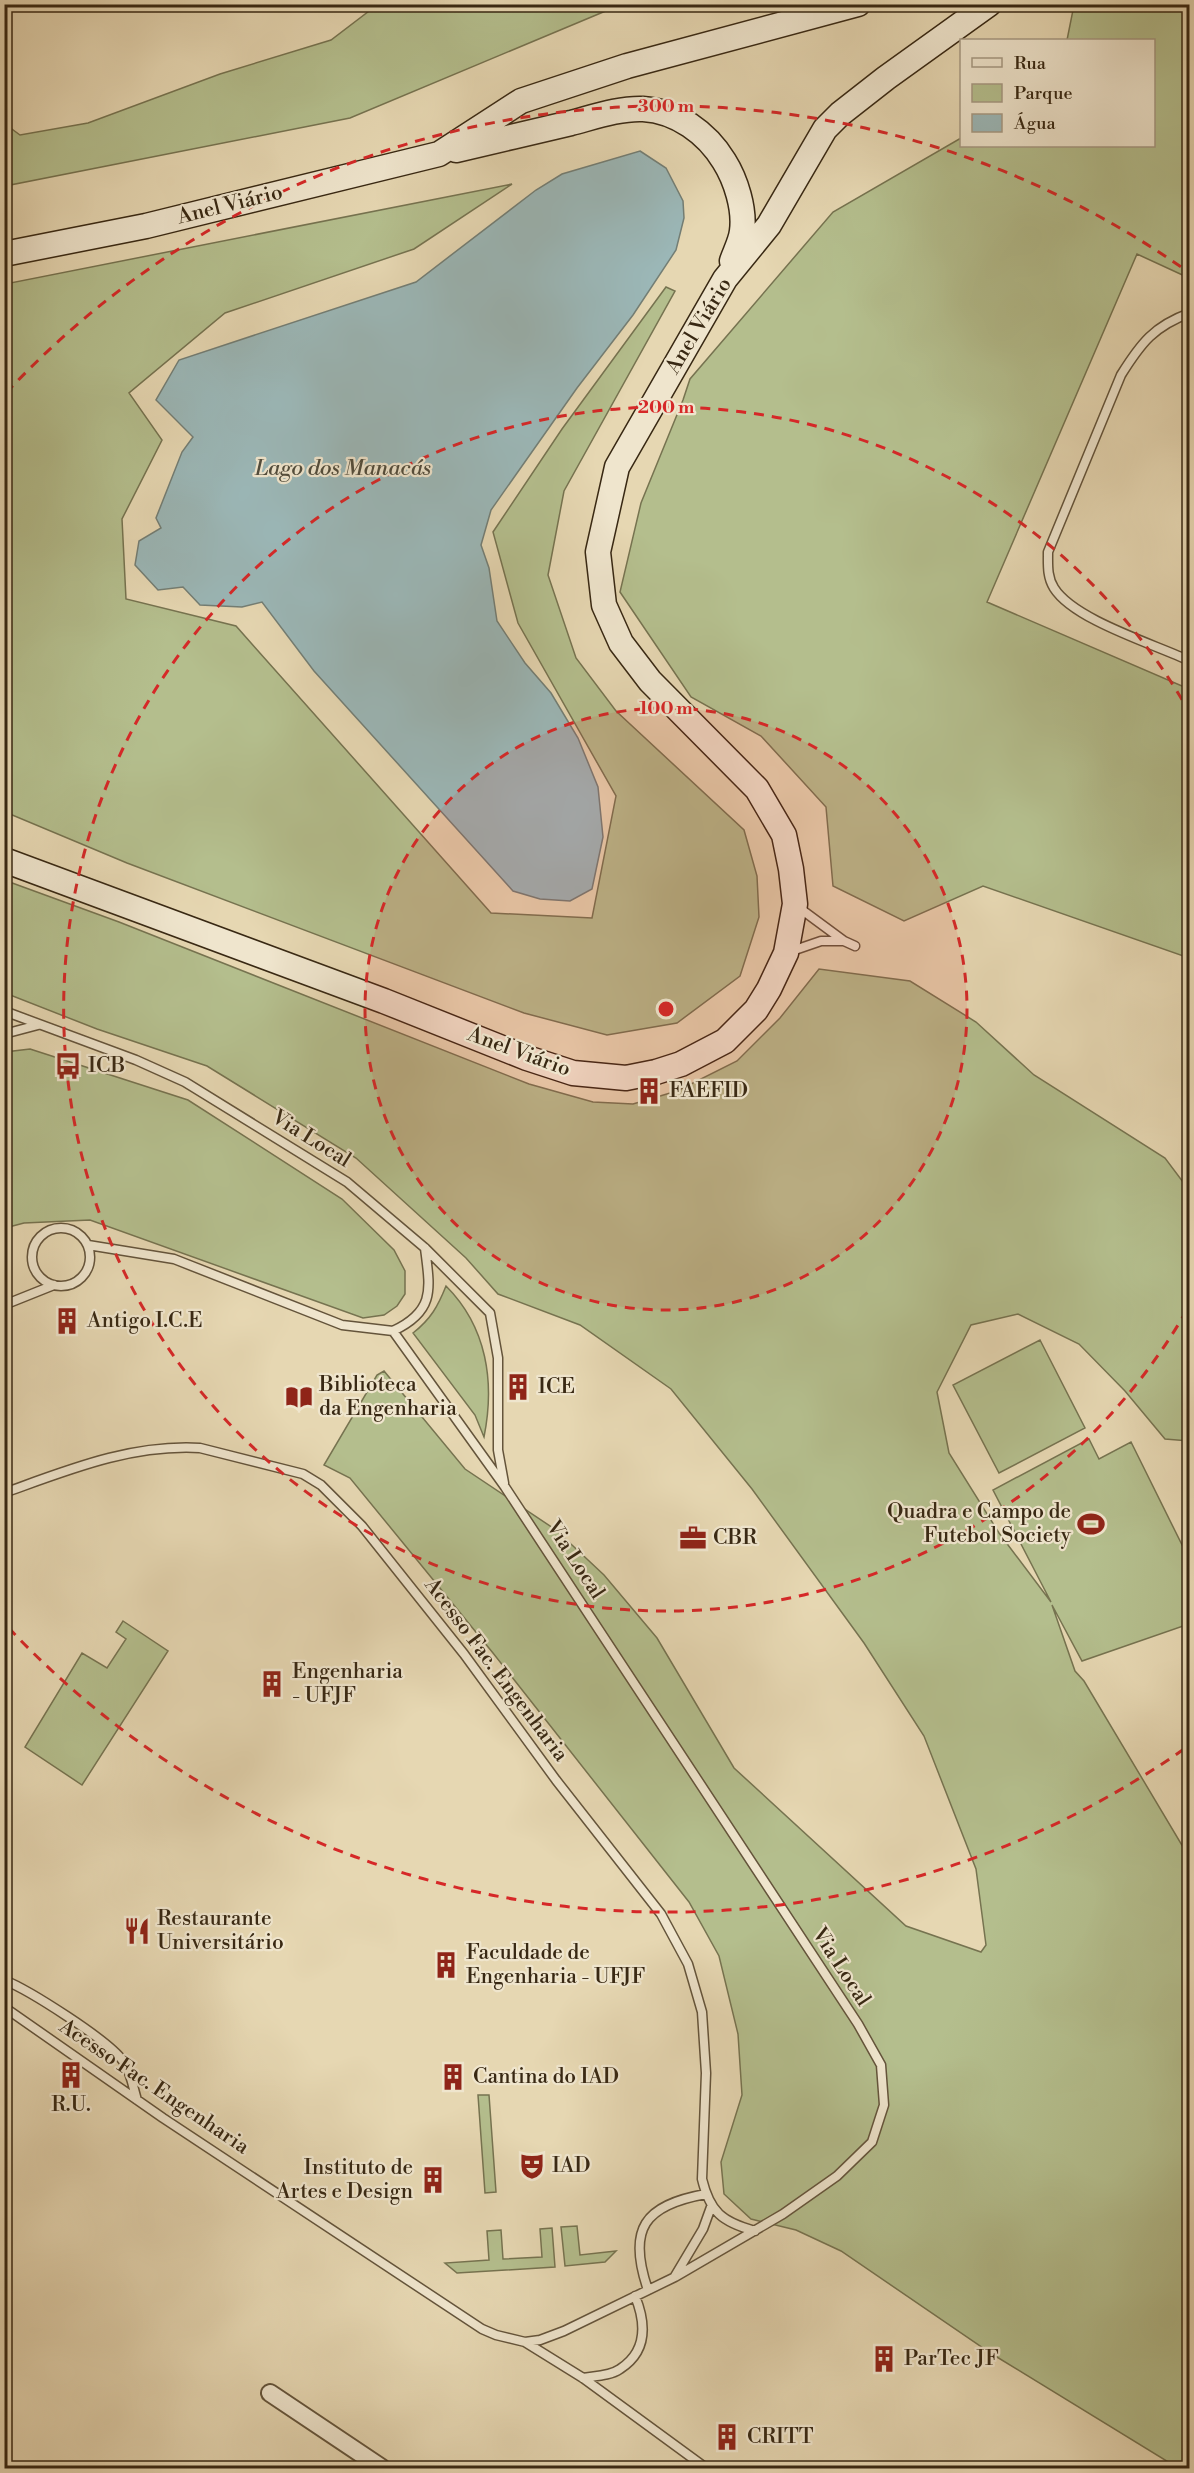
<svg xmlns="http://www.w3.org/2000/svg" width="1194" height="2473" font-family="'Libre Bodoni',serif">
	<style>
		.green { fill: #b4be8d; stroke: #767350; stroke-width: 1.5 }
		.water { fill: #9bb7b7; stroke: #737e75; stroke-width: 1.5 }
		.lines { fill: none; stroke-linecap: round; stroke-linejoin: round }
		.service-casing { stroke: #64543b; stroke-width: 11 }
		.minor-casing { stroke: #64543b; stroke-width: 20 }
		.secondary-casing { stroke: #382813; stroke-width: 27 }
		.service { stroke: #efe5cd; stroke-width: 8 }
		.minor { stroke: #efe5cd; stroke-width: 16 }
		.secondary { stroke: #efe5cd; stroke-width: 24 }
		.ring { fill: none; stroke: #d62828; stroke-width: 3; stroke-dasharray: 10 8 }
		.labels { text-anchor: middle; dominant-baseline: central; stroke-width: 4.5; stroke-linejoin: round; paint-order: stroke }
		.street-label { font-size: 21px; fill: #382813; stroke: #efe5cd }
		.poi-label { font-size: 21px; fill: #382813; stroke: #efe5cd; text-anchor: start }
		.water-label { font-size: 22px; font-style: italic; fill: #514c3c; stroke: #efe5cd }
		.centre { fill: #d62828; stroke: #efe5cd; stroke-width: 3 }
		.ring-label { font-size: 18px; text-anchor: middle; font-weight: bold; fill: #d62828; stroke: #efe5cd; stroke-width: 4.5; stroke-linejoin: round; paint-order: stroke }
	</style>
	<rect width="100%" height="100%" fill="#e6d7b2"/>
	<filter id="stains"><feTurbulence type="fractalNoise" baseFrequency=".00333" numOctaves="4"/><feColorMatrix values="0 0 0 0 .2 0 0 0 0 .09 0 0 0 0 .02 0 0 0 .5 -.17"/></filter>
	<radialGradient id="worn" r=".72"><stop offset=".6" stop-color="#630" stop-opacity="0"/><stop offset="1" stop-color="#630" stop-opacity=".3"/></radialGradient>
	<!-- green -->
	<path class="green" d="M377 5H620L350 118 5 186V124L20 135 88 123 220 74 331 40Z
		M1074 5H1189V278L1137 254 987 602 1189 689V958L983 886 904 921 833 886 826 807 761 736 691 697 620 592 641 503 683 400 690 379 833 212 961 138 962 146H1154V40H1067Z
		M512 184 414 249 225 313 129 393 162 440 122 519 126 599 236 626 491 913 592 918 616 796 518 623 493 532 562 429 666 287 675 291 564 491 548 575 576 658 616 711 744 830 757 876 759 917 740 976 677 1023 607 1035 524 1013 127 863 5 812V284Z
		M4 880 119 922 529 1084 593 1102 633 1104 677 1091 737 1061 780 1018 819 969 910 981 976 1022 1034 1075 1165 1158 1189 1190V1441L1165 1439 1125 1391 1079 1344 1018 1314 971 1325 937 1392 949 1453 999 1533 1051 1602 993 1490 1089 1439 1099 1459 1131 1442 1189 1559V1624L1082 1661 1052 1605 1075 1671 1084 1681 1189 1857V2468H1178L992 2354 841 2251 796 2230 751 2219 724 2194 721 2162 742 2095 738 2034 719 1956 689 1902 493 1653 350 1478 324 1465 377 1375 384 1371 465 1469 556 1530 604 1575 657 1638 734 1768 906 1926 981 1952 986 1945 976 1869 924 1736 864 1643 752 1489 671 1389 580 1325 498 1294 466 1258 356 1158 207 1066 97 1029 5 993Z
		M30 1049 188 1100 342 1199 394 1250 405 1271V1294L397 1306 384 1315 363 1318 90 1220 24 1223 5 1228V1052Z
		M446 1286C487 1327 495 1382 484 1437L475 1415 413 1333C431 1319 438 1306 446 1286Z
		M1040 1340 1085 1428 999 1473 953 1385Z
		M123 1621 168 1651 82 1785 25 1747 82 1653 107 1668 126 1639 116 1632Z
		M478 2095H489L496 2192 485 2193Z
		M577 2226 580 2255 616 2251 605 2262 565 2266 561 2227Z
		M552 2228 555 2267 457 2273 445 2263 489 2260 487 2231 501 2230 503 2259 542 2257 540 2229Z"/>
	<!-- water -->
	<path class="water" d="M640 151 666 168 683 201 684 218 676 250 633 315 577 388 491 510 481 545 489 568 497 621 525 663 551 693 578 738 598 787 603 837 592 889 570 901 540 899 513 891 314 671 262 602 242 607 200 605 183 587 158 590 135 565 139 541 161 528 156 518 182 452 193 437 156 400 179 360 416 282 536 190 562 174Z"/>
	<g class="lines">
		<defs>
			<path id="service" d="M1190 313C1154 326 1141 343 1121 375L1048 552C1048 565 1047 577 1054 588 1074 620 1154 644 1190 661
				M798 907 844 941 855 946
				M789 952 821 941H844
				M4 1011 136 1060 185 1082 347 1182 425 1248 490 1313 498 1358V1450L504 1483
				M4 1034 38 1025
				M32 1257a29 29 0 1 1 58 0a29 29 0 1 1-58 0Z
				M88 1245 174 1259 342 1325 393 1331
				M4 1305 54 1285
				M4 1493C68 1470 131 1444 200 1448L303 1474 321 1485 362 1526 464 1654 556 1780 661 1914 688 1964 702 2012 706 2073 702 2179C710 2212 722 2222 755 2231
				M4 1980C29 1990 108 2040 123 2061 131 2072 133 2087 137 2100
				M4 2007 163 2118 482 2329 496 2335 525 2342 540 2340 564 2331 675 2277 783 2214 837 2176 872 2142 884 2105 881 2065 858 2024 505 1487 393 1331C436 1311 430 1288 425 1248
				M675 2276 703 2229 711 2207
				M648 2290C627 2229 644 2205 706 2194
				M525 2342 583 2378 706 2468
				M583 2378C595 2376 610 2376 620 2369 648 2351 646 2323 635 2296"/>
			<path id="minor" d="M270 2393 382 2468"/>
			<path id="secondary" d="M456 150C494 141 533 132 571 123 594 117 620 108 643 109 677 111 707 133 724 161 736 180 745 209 742 231 741 241 735 252 732 261
				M4 254 146 226 439 154 521 101 627 66 858 4
				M4 860 384 1001 527 1058 573 1073 626 1078 656 1072 681 1064 725 1041 756 1010 769 989 786 953 795 904 791 869 784 835 757 789 650 681 621 643 604 605 598 552 617 467 725 279 769 225 825 129 840 114 886 78 989 4"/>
		</defs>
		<!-- service casing -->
		<use href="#service" class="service-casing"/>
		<!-- minor casing -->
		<use href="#minor" class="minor-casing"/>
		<!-- secondary casing -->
		<use href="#secondary" class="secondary-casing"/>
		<!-- service -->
		<use href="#service" class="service"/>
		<!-- minor -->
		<use href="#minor" class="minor"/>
		<!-- secondary -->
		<use href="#secondary" class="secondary"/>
	</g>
	<!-- distance rings -->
	<circle cx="666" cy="1009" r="301" fill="#d62828" fill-opacity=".12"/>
	<g class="ring">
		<circle cx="666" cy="1009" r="301"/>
		<path d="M1187 1310A602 602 0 1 1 1187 708"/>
		<path d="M1184 1749A903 903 0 0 1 6 1625M6 393A903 903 0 0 1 1184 269"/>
	</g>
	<!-- icons -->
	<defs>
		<symbol id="bus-bare" viewBox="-9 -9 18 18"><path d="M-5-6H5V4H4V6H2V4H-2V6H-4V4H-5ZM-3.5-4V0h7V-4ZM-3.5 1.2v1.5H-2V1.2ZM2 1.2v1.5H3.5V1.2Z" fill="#8f2418" stroke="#efe5cd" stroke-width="2.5" paint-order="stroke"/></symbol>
		<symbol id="building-bare" viewBox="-9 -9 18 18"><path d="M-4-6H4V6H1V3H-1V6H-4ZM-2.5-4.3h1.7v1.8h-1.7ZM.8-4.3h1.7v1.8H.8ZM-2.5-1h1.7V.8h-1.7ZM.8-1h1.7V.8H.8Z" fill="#8f2418" stroke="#efe5cd" stroke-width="2.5" paint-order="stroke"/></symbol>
		<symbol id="library-bare" viewBox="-9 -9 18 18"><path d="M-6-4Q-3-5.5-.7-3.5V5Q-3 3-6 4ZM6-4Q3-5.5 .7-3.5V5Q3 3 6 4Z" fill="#8f2418" stroke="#efe5cd" stroke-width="2.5" paint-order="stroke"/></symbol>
		<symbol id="stadium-bare" viewBox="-9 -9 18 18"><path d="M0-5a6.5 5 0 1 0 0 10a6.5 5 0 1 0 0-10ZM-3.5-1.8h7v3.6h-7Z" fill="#8f2418" stroke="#efe5cd" stroke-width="2.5" paint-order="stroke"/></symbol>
		<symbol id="office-bare" viewBox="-9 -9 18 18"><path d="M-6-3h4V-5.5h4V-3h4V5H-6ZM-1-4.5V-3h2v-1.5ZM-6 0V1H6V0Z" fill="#8f2418" stroke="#efe5cd" stroke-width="2.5" paint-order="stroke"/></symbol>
		<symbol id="restaurant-bare" viewBox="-9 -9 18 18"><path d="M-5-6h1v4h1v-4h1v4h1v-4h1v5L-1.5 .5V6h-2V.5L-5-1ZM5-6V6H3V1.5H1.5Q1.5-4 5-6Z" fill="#8f2418" stroke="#efe5cd" stroke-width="2.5" paint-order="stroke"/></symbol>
		<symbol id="theatre-bare" viewBox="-9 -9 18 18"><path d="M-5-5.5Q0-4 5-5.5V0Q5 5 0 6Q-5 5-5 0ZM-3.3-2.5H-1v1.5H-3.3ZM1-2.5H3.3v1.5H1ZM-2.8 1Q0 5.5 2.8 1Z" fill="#8f2418" stroke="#efe5cd" stroke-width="2.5" paint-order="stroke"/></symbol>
	</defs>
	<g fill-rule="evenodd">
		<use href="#bus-bare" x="49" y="1047" width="38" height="38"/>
		<use href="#building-bare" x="630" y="1072" width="38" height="38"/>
		<use href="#building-bare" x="48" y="1302" width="38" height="38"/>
		<use href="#building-bare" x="499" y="1368" width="38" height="38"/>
		<use href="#library-bare" x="280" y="1378" width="38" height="38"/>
		<use href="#stadium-bare" x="1072" y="1505" width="38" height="38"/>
		<use href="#office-bare" x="674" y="1519" width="38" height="38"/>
		<use href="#building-bare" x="253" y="1665" width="38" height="38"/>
		<use href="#restaurant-bare" x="118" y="1912" width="38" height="38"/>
		<use href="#building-bare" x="427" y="1946" width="38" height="38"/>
		<use href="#building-bare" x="52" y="2056" width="38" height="38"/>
		<use href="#building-bare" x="434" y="2058" width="38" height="38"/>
		<use href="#theatre-bare" x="513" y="2147" width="38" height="38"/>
		<use href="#building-bare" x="414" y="2161" width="38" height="38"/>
		<use href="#building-bare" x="865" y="2340" width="38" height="38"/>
		<use href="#building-bare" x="708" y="2418" width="38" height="38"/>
	</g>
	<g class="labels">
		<!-- street labels -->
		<g class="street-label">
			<text transform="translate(230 205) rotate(-14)">Anel Viário</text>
			<text transform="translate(699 326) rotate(-59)">Anel Viário</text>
			<text transform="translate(519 1052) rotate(20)">Anel Viário</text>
			<text transform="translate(311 1139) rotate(32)">Via Local</text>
			<text transform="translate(575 1560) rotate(57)">Via Local</text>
			<text transform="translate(496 1670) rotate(53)">Acesso Fac. Engenharia</text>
			<text transform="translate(841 1967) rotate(57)">Via Local</text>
			<text transform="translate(154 2087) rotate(34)">Acesso Fac. Engenharia</text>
		</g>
		<!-- poi labels -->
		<g class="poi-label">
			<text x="88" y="1066">ICB</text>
			<text x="669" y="1091">FAEFID</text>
			<text x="87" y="1321">Antigo I.C.E</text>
			<text x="319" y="1385">Biblioteca<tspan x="319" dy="24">da Engenharia</tspan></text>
			<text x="538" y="1387">ICE</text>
			<text x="1071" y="1512" text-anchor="end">Quadra e Campo de<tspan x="1071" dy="24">Futebol Society</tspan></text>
			<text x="713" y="1538">CBR</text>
			<text x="292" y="1672">Engenharia<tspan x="292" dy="24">- UFJF</tspan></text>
			<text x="157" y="1919">Restaurante<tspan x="157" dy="24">Universitário</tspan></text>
			<text x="466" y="1953">Faculdade de<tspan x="466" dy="24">Engenharia - UFJF</tspan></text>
			<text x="473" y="2077">Cantina do IAD</text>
			<text x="71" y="2105" text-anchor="middle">R.U.</text>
			<text x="552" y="2166">IAD</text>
			<text x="413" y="2168" text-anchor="end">Instituto de<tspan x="413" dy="24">Artes e Design</tspan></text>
			<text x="904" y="2359">ParTec JF</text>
			<text x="747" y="2437">CRITT</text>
		</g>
		<!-- water labels -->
		<g class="water-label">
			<text x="343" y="468">Lago dos Manacás</text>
		</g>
	</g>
	<circle cx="666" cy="1009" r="9" class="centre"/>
	<g class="ring-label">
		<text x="666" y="112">300 m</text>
		<text x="666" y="413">200 m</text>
		<text x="666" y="714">100 m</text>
	</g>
	<!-- margin -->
	<rect width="1194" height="2473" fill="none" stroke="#e6d7b2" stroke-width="24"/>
	<rect x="6" y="6" width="1182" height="2461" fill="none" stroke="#382813" stroke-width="3"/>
	<rect x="12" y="12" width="1170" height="2449" fill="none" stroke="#382813" stroke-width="1.5"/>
	<!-- legend -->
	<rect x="960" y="39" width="195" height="108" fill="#efe5cd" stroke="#a69983" stroke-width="1.5"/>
	<rect x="972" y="58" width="30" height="9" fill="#efe5cd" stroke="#a69983" stroke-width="1.5"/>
	<text x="1014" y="69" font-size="18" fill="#382813">Rua</text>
	<rect x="972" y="84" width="30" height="18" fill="#b4be8d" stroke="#a69983" stroke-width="1.5"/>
	<text x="1014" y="99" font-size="18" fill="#382813">Parque</text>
	<rect x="972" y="114" width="30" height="18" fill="#9bb7b7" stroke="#a69983" stroke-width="1.5"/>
	<text x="1014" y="129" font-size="18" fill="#382813">Água</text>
	<rect width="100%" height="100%" filter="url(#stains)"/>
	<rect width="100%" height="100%" fill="url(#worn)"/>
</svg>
